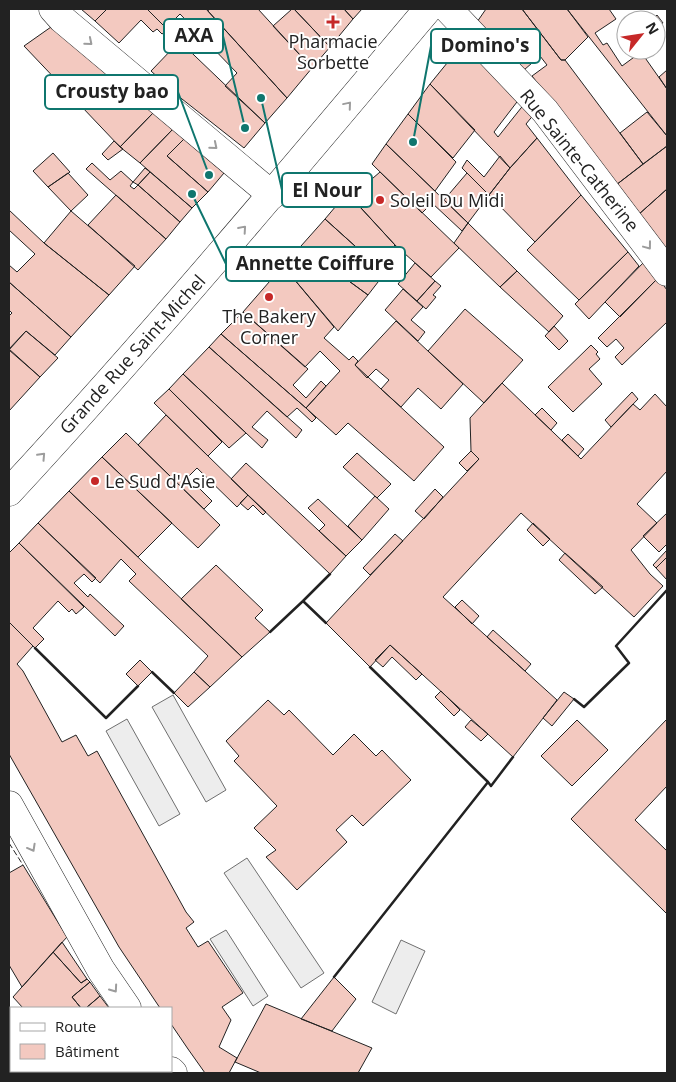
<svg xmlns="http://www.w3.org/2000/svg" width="676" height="1082" font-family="'Open Sans',sans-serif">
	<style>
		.parking { fill: #ededed; stroke: #6f6f6f }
		.building { fill: #f3c9c0; stroke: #222 }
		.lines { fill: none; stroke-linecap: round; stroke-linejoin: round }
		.minor-casing { stroke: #222; stroke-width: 29 }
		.major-casing { stroke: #222; stroke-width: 29 }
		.minor { stroke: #fff; stroke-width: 28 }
		.major { stroke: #fff; stroke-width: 28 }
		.fence { stroke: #222; stroke-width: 1; stroke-dasharray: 6 2.5; stroke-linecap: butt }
		.wall { stroke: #222; stroke-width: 2.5 }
		.oneway { stroke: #9c9c9c }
		.poi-dot { fill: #c62828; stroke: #fff; stroke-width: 2 }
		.labels { text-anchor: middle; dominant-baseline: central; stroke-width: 4; stroke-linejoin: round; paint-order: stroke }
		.poi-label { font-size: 18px; fill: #222; stroke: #fff }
		.street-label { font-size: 18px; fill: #222; stroke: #fff }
		.leader { fill: none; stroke: #0f766e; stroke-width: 2 }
		.callout-dot { fill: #0f766e; stroke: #fff; stroke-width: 2 }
		.callout { fill: #fff; stroke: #0f766e; stroke-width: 2 }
		.callout-label { font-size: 19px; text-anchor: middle; font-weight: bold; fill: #222 }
	</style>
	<rect width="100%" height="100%" fill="#fff"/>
	<!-- parking -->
	<path class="parking" d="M173 695 226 790 206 802 152 707Z
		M127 719 180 814 159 826 106 731Z
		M247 858 324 973 301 988 224 873Z
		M226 930 268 996 253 1006 210 939Z
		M401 940 425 951 396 1014 372 1002Z"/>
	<!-- building -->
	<path class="building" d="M81 9H107L95 21Z
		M107 9H147L168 30 162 34 157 29 153 32 141 20 119 43 95 21Z
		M147 9H206L287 98 265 123 225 86 237 73 180 14 166 28Z
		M209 9H258L312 68 287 98 208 11Z
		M292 9H294L330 47 312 68 273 26Z
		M294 9H344L353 19 330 47Z
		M344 9H362L353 19Z
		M486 9H522L561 60H565L643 164 616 185 532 76 547 65 540 56 524 70 477 22Z
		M522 9H567L588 37 565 60H561Z
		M567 9H609L616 19 595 33 603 45 607 43 622 66 641 52 667 89V136Z
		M657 15 663 23 656 29V20H652Z
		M51 27 153 113 120 147 24 46Z
		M172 34 265 123 244 148 182 99 151 71 174 47 166 38Z
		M465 41 520 98 494 132 498 137 525 103 535 113 526 124 537 138 510 168 430 84Z
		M667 70V89L659 77Z
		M430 84 475 130 453 158 408 114Z
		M647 112 667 136V146L643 164 620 133Z
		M153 113 173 129 140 163 120 147Z
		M408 114 456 162 435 191 386 144Z
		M173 129 184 139 167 156 208 192 192 208 140 163Z
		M537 138 581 195 535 242 489 195 510 168Z
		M184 139 224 173 208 192 167 156Z
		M114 141 123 149 108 160 102 154Z
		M386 144 468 223 462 231 432 203 422 213 372 164Z
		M667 146V189L638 215 616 185Z
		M53 153 70 172 48 187 33 171Z
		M500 156 510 168 489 195 462 168 467 160 484 177Z
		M92 163 110 180 121 171 133 182 130 186 134 189 138 185 180 222 166 239 86 169Z
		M145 168 150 172 138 185 133 182Z
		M150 172 192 208 180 222 138 185Z
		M380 172 459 248 431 277 395 245 351 197Z
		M68 173 88 195 71 211 48 187Z
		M467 173 489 195 468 223 444 200Z
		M667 189V247L665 249 638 215Z
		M347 193 395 245 376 265 325 219Z
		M116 195 166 239 138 270 88 225Z
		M581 195 628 252 579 300 527 250Z
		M9 210 44 243 109 295 71 337 9 282V265L17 272 35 254 9 230Z
		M71 211 135 266 109 295 44 243Z
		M325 219 385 273 368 295 301 246Z
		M468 223 517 271 500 287 454 243Z
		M301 246 368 295 338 331 283 266Z
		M628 252 639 266 589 319 575 304Z
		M645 261 658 278 620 317 605 302Z
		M415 263 435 281 417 301 398 284Z
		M283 266 334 327 324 338 349 360 353 356 358 361 355 365 444 447 414 481 348 423 336 435 306 408 340 371 320 351 305 367 243 312Z
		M517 271 563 316 549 332 500 287Z
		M658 278 667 290V322L622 365 615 357 624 348 616 339 607 347 598 338Z
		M435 281 441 286 433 295 436 297 426 309 417 301Z
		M9 282 71 337 55 355 26 331 9 349V316L12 313 9 310Z
		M403 289 423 307 411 320 425 332 418 341 385 310Z
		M465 309 523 360 484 403 428 351Z
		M243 312 308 369 293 385 306 398 321 381 326 386 306 408 221 334Z
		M396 321 463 384 441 409 418 388 401 407 381 389 389 380 376 369 367 378 355 365Z
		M554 326 568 341 559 350 545 336Z
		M26 331 58 358 40 377 9 350Z
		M221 334 306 408 316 418 312 422 297 408 287 417 209 347Z
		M591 345 598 352 596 354 600 359 589 369 602 384 573 412 548 387Z
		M209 347 302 430 296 438 267 411 252 427 268 440 262 448 183 374Z
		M9 349 40 377 9 411Z
		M183 374 246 433 229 448 169 389Z
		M502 383 581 459 633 404 640 410 655 394 667 407V471L637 504 657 523 631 550 650 574 663 586 634 617 521 513 443 597 557 700 513 757 390 645 370 667 326 623 479 459 471 451 470 418Z
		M169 389 222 442 208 456 154 403Z
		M632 392 638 399 611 427 605 420Z
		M542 408 557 423 551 430 535 415Z
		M166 415 248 495 237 507 197 468 188 477 212 501 204 509 138 445Z
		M126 433 220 525 198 548 102 457Z
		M568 434 584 449 578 456 562 440Z
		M471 451 479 459 467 471 459 463Z
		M357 453 391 484 377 498 343 467Z
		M102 457 172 523 138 557 69 491Z
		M246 463 346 556 330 574 231 479Z
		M435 489 443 497 424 519 415 511Z
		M69 491 242 657 210 687 194 672 208 656 129 581 136 574 121 559 100 583 38 523Z
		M248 495 266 512 263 515 253 505 248 510 240 503Z
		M375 496 389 509 362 540 348 526Z
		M318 499 362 540 346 556 319 531 325 525 308 508Z
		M667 513V544L659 552 643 536Z
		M38 523 96 578 92 582 84 574 74 583 88 597 90 594 124 626 115 636 19 543Z
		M533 523 550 539 543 546 527 530Z
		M395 534 403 541 370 575 363 568Z
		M19 543 84 607 76 614 72 609 69 612 58 601 33 628 44 639 35 648 9 622V553Z
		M667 550V557L656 568 653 565Z
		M565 553 603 587 595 594 559 560Z
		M667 557V580L656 568Z
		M216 565 263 610 255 618 270 632 242 657 181 599Z
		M462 600 479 616 472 624 455 607Z
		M9 622 33 646 17 664 23 671 62 742 76 735 88 756 97 751 186 912 194 922 186 928 198 947 208 941 243 993 222 1007 231 1020 219 1047 237 1058 229 1073H205L188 1049 171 1024V1008H160L119 947 9 754Z
		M493 630 531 664 525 671 487 637Z
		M390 645 422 674 416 680 392 657 383 667 375 660Z
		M140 660 152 672 138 686 126 674Z
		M194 672 210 687 188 707 174 693Z
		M441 691 460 710 454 716 435 697Z
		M564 692 574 699 552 726 543 718Z
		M268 700 284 715 289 710 333 755 354 734 376 756 382 750 411 780 363 826 352 815 336 830 347 842 297 890 266 857 276 850 254 828 277 806 234 761 239 756 226 741Z
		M667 719V786L635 820 667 851V914L571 819Z
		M471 720 488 734 481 741 465 727Z
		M577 720 608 750 572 786 541 756Z
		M23 865 67 937 22 987 9 965V873Z
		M62 942 87 979 81 983 53 952Z
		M53 952 81 983 87 979 90 982 72 997 81 1008H23L13 997Z
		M334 977 356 999 332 1031 301 1019Z
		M90 982 100 996 86 1008H81L72 997Z
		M100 996 109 1008H86Z
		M266 1004 372 1048 358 1073H261L235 1062Z"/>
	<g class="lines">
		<defs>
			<path id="minor" d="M53 9 62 19 272 195
				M448 9 545 111 667 272
				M9 805 101 970 127 1008
				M171 1071 173 1073"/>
			<path id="major" d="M9 492C154 335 291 172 428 9"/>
		</defs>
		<!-- minor casing -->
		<use href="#minor" class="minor-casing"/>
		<!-- major casing -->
		<use href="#major" class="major-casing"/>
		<!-- minor -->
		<use href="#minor" class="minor"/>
		<!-- major -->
		<use href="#major" class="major"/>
		<!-- fence -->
		<path class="fence" d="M9 843 23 865"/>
		<!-- wall -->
		<path class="wall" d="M303 601 326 623
			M270 632 303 601 330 574
			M35 648 106 718 138 686
			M370 667 488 782
			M152 672 174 693
			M574 699 584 707 629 663 616 646 667 590
			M334 977 488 782 491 786 513 757"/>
	</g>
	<!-- one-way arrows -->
	<defs><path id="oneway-chevron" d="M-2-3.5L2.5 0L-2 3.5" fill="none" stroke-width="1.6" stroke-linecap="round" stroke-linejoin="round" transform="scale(1.25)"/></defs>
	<g class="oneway">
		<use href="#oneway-chevron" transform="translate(89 42) rotate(40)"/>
		<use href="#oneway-chevron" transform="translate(348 105) rotate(-50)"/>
		<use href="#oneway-chevron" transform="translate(214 146) rotate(40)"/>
		<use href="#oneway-chevron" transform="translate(243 229) rotate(-49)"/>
		<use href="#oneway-chevron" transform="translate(648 246) rotate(53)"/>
		<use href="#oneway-chevron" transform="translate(42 456) rotate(-47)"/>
		<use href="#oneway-chevron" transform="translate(32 848) rotate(61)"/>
		<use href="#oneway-chevron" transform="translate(114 989) rotate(55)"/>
	</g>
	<!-- markers -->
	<g class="poi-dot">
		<path d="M330.5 14.5h5v5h5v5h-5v5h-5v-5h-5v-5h5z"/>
		<circle cx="380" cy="200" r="5"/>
		<circle cx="269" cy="297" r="5"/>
		<circle cx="95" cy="481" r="5"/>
	</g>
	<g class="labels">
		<!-- poi labels -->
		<g class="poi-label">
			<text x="333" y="41">Pharmacie<tspan x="333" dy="21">Sorbette</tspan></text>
			<text x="390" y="200" text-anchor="start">Soleil Du Midi</text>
			<text x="269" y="316">The Bakery<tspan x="269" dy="21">Corner</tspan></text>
			<text x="105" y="481" text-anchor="start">Le Sud d'Asie</text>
		</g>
		<!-- street labels -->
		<g class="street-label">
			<text transform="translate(580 160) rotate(51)">Rue Sainte-Catherine</text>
			<text transform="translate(132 354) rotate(-48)">Grande Rue Saint-Michel</text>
		</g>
	</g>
	<!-- callouts -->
	<path class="leader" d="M245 128L223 36M413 142L431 46M209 175L178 92M261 98L282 190M192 194L226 264"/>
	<g class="callout-dot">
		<circle cx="245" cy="128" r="5"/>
		<circle cx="413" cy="142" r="5"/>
		<circle cx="209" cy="175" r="5"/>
		<circle cx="261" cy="98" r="5"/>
		<circle cx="192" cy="194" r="5"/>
	</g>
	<g class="callout">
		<rect x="164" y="19" width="59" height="34" rx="5"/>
		<rect x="431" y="29" width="109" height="34" rx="5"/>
		<rect x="45" y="75" width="133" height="34" rx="5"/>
		<rect x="282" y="173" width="90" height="34" rx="5"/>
		<rect x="226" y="247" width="179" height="34" rx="5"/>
	</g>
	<g class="callout-label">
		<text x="194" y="42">AXA</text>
		<text x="485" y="52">Domino's</text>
		<text x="112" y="98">Crousty bao</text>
		<text x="327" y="197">El Nour</text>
		<text x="315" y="270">Annette Coiffure</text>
	</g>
	<!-- border -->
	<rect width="676" height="1082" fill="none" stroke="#222222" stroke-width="20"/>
	<!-- legend -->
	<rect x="10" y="1007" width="162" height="65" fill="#ffffff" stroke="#a7a7a7"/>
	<rect x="20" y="1023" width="25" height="8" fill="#ffffff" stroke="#a7a7a7"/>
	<text x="55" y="1032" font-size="15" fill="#222222">Route</text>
	<rect x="20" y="1044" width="25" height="15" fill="#f3c9c0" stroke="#a7a7a7"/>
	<text x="55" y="1057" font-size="15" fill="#222222">Bâtiment</text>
	<!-- north arrow -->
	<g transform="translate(641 35) rotate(60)"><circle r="24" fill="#ffffff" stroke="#a7a7a7"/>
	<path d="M0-4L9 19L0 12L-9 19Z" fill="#c62828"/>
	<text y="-8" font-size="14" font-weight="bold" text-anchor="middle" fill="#222222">N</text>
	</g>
</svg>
